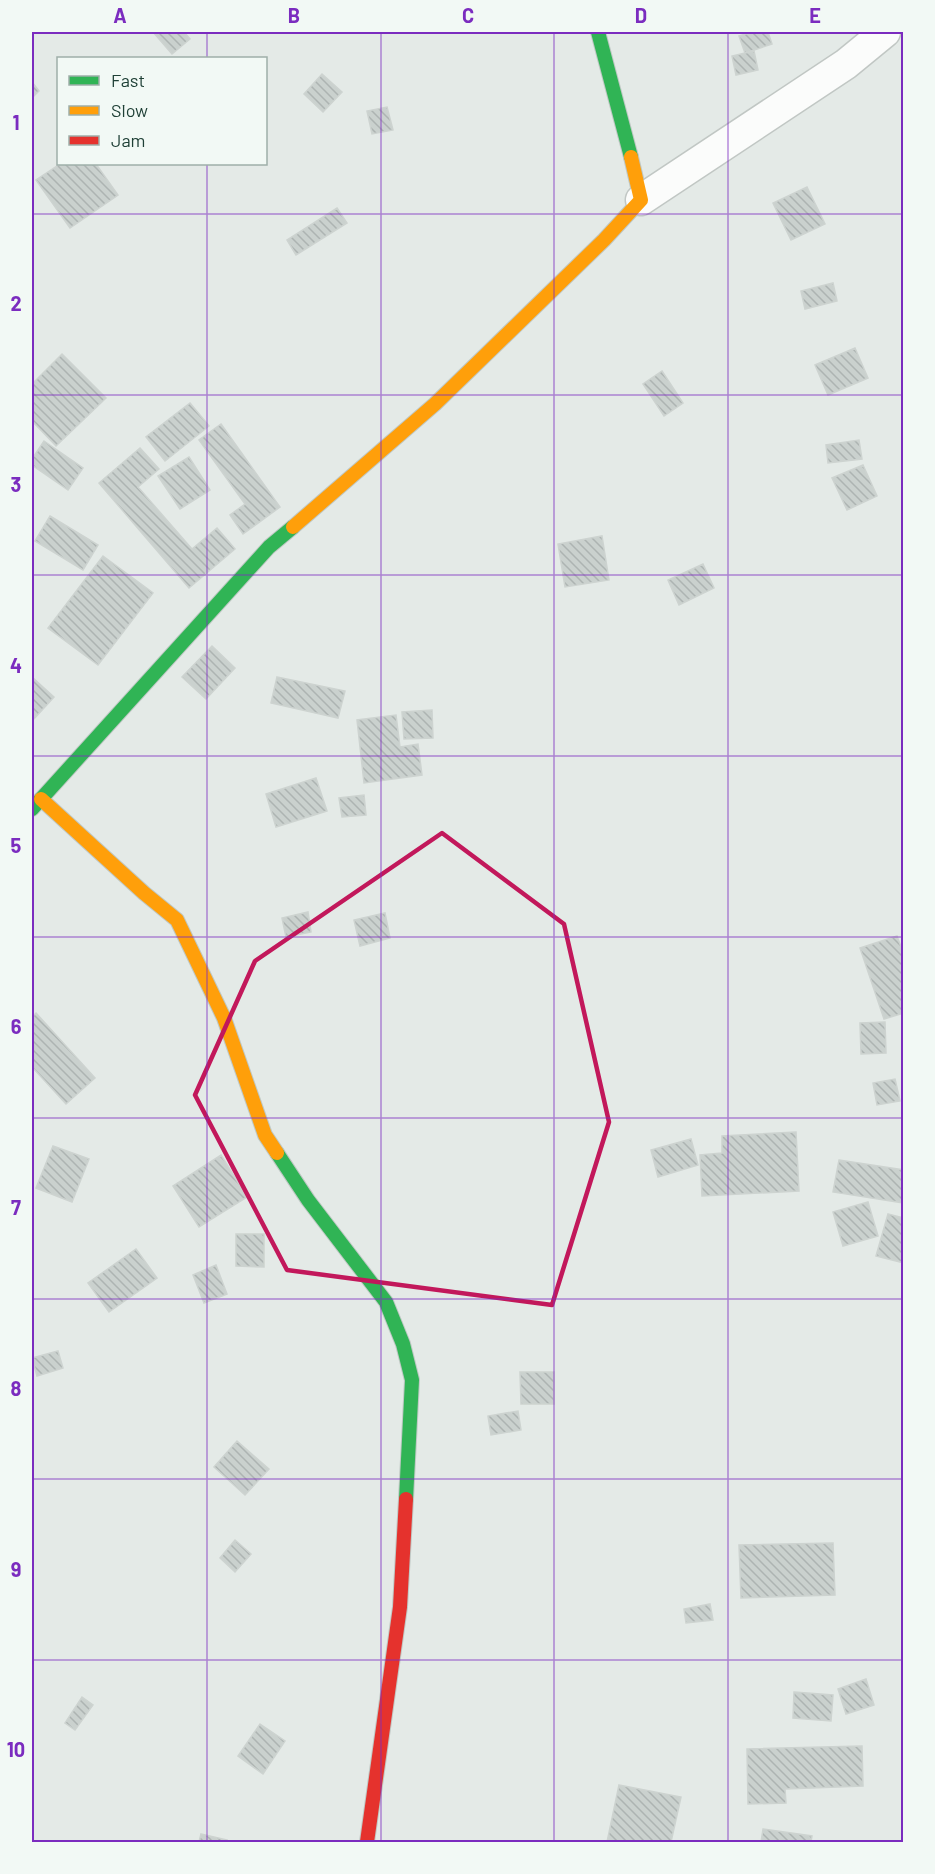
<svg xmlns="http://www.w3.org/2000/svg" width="935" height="1874" font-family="Barlow,sans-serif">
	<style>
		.building { fill: url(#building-back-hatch); stroke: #cdd3d0; stroke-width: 1.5 }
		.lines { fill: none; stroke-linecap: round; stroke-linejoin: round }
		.street-casing { stroke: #c1c7c4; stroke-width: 33 }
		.fast-casing { stroke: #bfc8c4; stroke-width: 16 }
		.slow-casing { stroke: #bfc8c4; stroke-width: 16 }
		.jam-casing { stroke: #bfc8c4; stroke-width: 16 }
		.street { stroke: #fbfcfb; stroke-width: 30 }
		.fast { stroke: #30b455; stroke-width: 14 }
		.slow { stroke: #ff9f0a; stroke-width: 14 }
		.jam { stroke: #e5322d; stroke-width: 14 }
		.marked { fill: none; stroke: #c2185b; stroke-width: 4.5; stroke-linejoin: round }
		.grid { fill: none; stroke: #7b2cbf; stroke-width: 1.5; stroke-opacity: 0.55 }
		.neatline { fill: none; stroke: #7b2cbf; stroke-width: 2 }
		.grid-label { font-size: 20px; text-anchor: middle; font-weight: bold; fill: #7b2cbf }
	</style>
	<defs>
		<pattern id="building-back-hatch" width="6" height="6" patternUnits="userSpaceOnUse" patternTransform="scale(1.5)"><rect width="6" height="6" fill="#cad1ce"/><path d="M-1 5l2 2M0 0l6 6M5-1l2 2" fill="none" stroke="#adb4b2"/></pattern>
	</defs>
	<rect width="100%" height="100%" fill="#e4eae7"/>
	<!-- building -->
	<path class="building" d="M153 32H184L190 39 172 54Z
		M752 32H768L772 44 745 53 739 36Z
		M754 51 758 70 736 75 732 56Z
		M322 74 342 92 323 112 304 94Z
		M32 82 39 91 32 98Z
		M387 107 393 130 372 134 367 111Z
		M60 164H96L118 195 70 228 36 180Z
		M807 187 825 224 791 240 773 203Z
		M337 208 347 223 296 255 287 240Z
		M833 283 837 301 805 309 801 291Z
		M855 348 868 378 828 395 815 365Z
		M62 354 106 398 56 446 32 421V384Z
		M662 371 683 403 664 416 643 384Z
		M190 403 209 426 165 461 146 437Z
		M221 424 280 507 243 534 230 515 245 504 199 440Z
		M859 440 862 459 828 463 826 445Z
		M44 441 83 468 68 490 32 465V459Z
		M140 448 159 469 138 487 192 549 217 528 235 549 189 588 99 483Z
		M189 457 210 490 180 509 158 476Z
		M863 465 877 496 847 510 832 478Z
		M50 516 98 545 83 570 35 541Z
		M602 536 609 580 565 587 558 544Z
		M103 556 153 593 98 665 48 628Z
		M703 564 714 588 679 605 668 580Z
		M212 646 235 668 206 699 182 677Z
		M32 677 54 697 32 721Z
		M277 677 345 691 338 718 271 703Z
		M432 710 433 738 404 739 402 712Z
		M396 715 400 747 418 744 422 775 364 783 357 720Z
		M316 778 327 811 276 827 266 794Z
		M364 795 366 815 342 817 339 798Z
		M308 912 311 932 286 937 282 918Z
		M385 913 390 938 360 946 354 920Z
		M897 936 904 955V1013L884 1019 860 948Z
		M36 1013 95 1078 66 1104 32 1067V1017Z
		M885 1022 886 1053 861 1054 860 1023Z
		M895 1079 900 1101 877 1105 873 1083Z
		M796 1132 799 1191 702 1196 700 1155 722 1153V1136Z
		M691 1139 698 1165 658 1177 651 1150Z
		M53 1146 89 1159 72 1202 36 1188Z
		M221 1155 247 1197 199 1227 173 1186Z
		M839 1160 904 1170V1203L833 1192Z
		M868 1202 878 1236 843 1246 833 1212Z
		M888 1214 904 1218V1263L876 1256Z
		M236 1234H264V1267L236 1266Z
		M136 1249 157 1278 109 1312 88 1283Z
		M216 1265 227 1294 204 1303 193 1275Z
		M58 1351 63 1368 37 1376 32 1358Z
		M520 1372H554V1404H521Z
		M518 1411 521 1430 491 1435 488 1416Z
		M237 1441 269 1469 245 1495 214 1467Z
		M235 1540 251 1554 235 1572 220 1558Z
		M833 1543 835 1595 741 1598 739 1545Z
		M710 1604 713 1620 686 1623 684 1609Z
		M866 1679 874 1705 846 1714 838 1689Z
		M794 1692 833 1695 831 1721 793 1718Z
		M82 1697 93 1705 75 1730 65 1723Z
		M260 1724 285 1741 263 1774 238 1756Z
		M862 1746 863 1786 785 1789 786 1803 748 1804 747 1749Z
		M619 1785 681 1797 671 1842H607Z
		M763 1829 812 1836 811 1842H761Z
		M201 1834 227 1840 226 1842H199Z"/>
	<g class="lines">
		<defs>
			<path id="street" d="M641 200 846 64 885 32"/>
			<path id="fast" d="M598 32 631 157
				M32 809 269 547 293 527
				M277 1153 308 1200 386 1302 403 1344 412 1380 406 1499"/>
			<path id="slow" d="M293 527 435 404 604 240 641 200 631 157
				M41 799 144 893 177 920 224 1018 265 1135 277 1153"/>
			<path id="jam" d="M367 1842 400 1607 406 1499"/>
		</defs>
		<!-- street casing -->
		<use href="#street" class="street-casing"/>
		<!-- fast casing -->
		<use href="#fast" class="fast-casing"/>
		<!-- slow casing -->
		<use href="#slow" class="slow-casing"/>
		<!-- jam casing -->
		<use href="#jam" class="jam-casing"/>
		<!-- street -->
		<use href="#street" class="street"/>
		<!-- fast -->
		<use href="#fast" class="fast"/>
		<!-- slow -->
		<use href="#slow" class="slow"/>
		<!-- jam -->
		<use href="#jam" class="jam"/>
	</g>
	<!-- marked area -->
	<path class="marked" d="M442 833 564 924 609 1122 552 1305 287 1270 195 1095 255 961Z"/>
	<!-- grid -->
	<path class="grid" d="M207 32V58M381 32V1842M554 32V1842M728 32V1842M207 164V1842M32 214H904M32 395H904M32 575H904M32 756H904M32 937H904M32 1118H904M32 1299H904M32 1479H904M32 1660H904"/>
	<!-- border -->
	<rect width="935" height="1874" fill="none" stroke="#f2f9f5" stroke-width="66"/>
	<!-- legend -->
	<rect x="57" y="57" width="210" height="108" fill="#f2f9f5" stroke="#9eafa9" stroke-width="1.5"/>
	<rect x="69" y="76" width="30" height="9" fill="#30b455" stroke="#9eafa9" stroke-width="1.5"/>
	<text x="111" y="87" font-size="18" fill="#1f4036">Fast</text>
	<rect x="69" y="106" width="30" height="9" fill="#ff9f0a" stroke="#9eafa9" stroke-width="1.5"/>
	<text x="111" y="117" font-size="18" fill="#1f4036">Slow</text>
	<rect x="69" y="136" width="30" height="9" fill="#e5322d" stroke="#9eafa9" stroke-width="1.5"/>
	<text x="111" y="147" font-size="18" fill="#1f4036">Jam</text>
	<rect x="33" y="33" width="869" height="1808" class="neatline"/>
	<g class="grid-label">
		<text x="120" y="23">A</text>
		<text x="294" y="23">B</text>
		<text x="468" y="23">C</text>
		<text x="641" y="23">D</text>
		<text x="815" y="23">E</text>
		<text x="16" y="130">1</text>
		<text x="16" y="311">2</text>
		<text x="16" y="492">3</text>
		<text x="16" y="673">4</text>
		<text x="16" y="853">5</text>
		<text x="16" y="1034">6</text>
		<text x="16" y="1215">7</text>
		<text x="16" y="1396">8</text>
		<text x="16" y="1577">9</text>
		<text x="16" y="1757">10</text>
	</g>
</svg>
